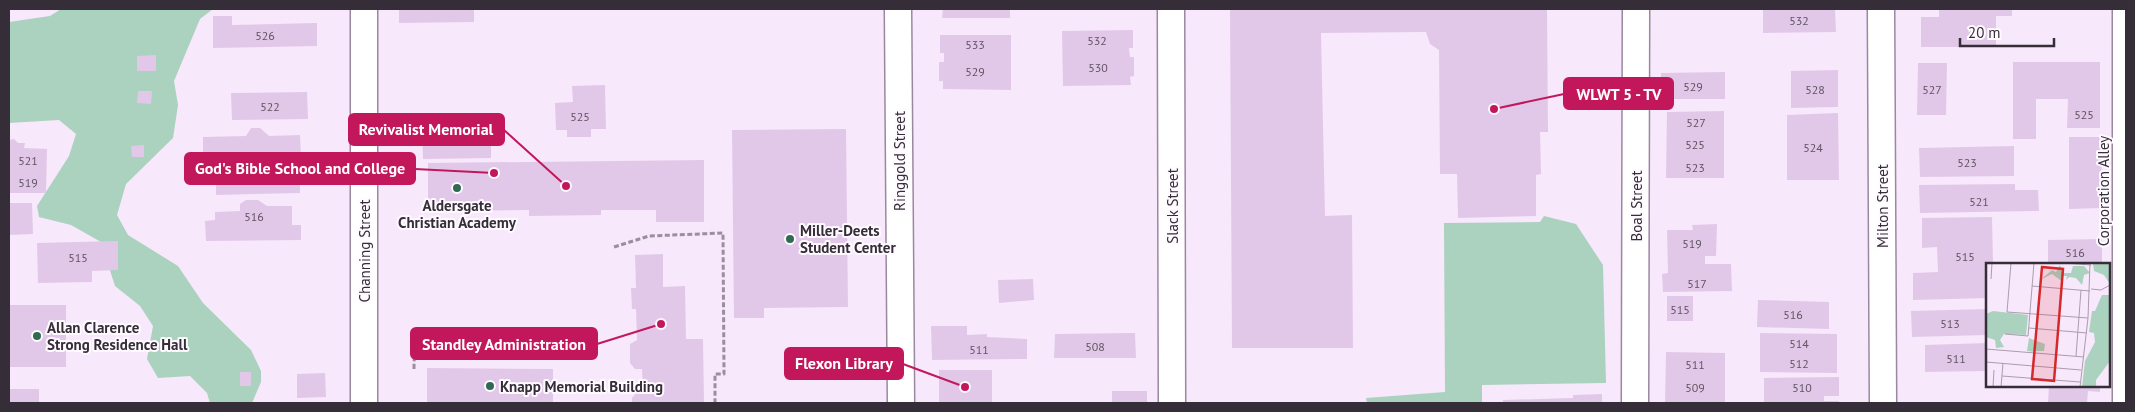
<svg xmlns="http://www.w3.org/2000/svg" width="2135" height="412" font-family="'PT Sans',sans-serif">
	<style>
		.green { fill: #aad2be }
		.building { fill: #e2c8e8 }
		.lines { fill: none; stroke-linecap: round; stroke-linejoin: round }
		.lane-casing { stroke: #9b88a0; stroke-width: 15 }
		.street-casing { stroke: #9b88a0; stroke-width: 29 }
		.path { stroke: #9b8e9e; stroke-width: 3; stroke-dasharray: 5 2.5; stroke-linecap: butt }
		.lane { stroke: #fff; stroke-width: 12 }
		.street { stroke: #fff; stroke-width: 26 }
		.poi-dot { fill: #316951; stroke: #fefaff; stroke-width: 2 }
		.labels { text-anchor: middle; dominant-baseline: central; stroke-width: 4; stroke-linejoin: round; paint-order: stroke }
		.number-label { font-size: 12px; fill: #605463 }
		.street-label { font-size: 15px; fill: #352d37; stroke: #fefaff }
		.poi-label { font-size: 15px; font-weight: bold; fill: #352d37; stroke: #fefaff; text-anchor: start }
		.inset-road { fill: none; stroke: #aa9dad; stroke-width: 1 }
		.view { fill: #d62828; fill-opacity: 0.15; stroke: #d62828; stroke-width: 2.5 }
		.inset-edge { fill: none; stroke: #352d37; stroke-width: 2.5 }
		.leader { fill: none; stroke: #c2185b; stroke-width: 2 }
		.callout-dot { fill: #c2185b; stroke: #fefaff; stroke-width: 2 }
		.callout { fill: #c2185b; stroke: #c2185b; stroke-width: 2 }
		.callout-label { font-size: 16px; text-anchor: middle; font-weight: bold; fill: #fff }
	</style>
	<rect width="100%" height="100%" fill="#f8e8fc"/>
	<!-- green -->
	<path class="green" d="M61 9H213L200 19 174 81 178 105 173 138 126 184 117 215 128 235 178 266 203 303 251 350 261 371V382L252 403H210L207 393 190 376 158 378 147 359 153 326 140 306 115 286 101 242 71 225 39 217 37 206 69 156 76 134 59 120 9 123V22L50 16Z
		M1544 216 1576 224 1603 265 1606 383 1482 385V403H1367L1366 398 1445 392 1444 223 1540 222Z"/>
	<!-- building -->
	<path class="building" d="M399 9H474V22L399 23Z
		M943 9H1010V18H942Z
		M1230 9H1547L1548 132H1540L1541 174 1536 175V216L1458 218 1457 174H1440L1439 50 1430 44 1426 32 1321 33 1325 216 1352 215 1353 348H1232Z
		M1763 9H1835L1836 32 1763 33Z
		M1939 9H2012V16H1996V47H1921V17H1939Z
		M213 16H232V25L317 23V46L213 48Z
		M1133 30V48H1129L1130 57H1134V76L1130 77 1131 85 1063 86 1062 31Z
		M940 35H1011V90L943 89V81H939V62H944V53H940Z
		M156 55V71H137V56Z
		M2013 62H2100V128H2067L2068 99H2036V139H2013Z
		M1918 63H1947L1946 115H1917Z
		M1838 70V107L1791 108V71Z
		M1725 72V99H1661V73Z
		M605 85 606 129H591V137H567V130H556L555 103 573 102 572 86Z
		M138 91H152L151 104 137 103Z
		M307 92 308 119 232 120 231 93Z
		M1724 111V178H1666L1667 112Z
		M1838 113 1839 180H1787V115Z
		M475 126V134L491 133V158L423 159 422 127Z
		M251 128H260L269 136 300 135 301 158 203 159V137L246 136Z
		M846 129 848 307 764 308V318H734L732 130Z
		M2069 137H2101L2102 208 2069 209Z
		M14 139 18 143H25L24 148 47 149 46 193H9V140Z
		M144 145V157H132L131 146Z
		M2014 146V176L1920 177 1919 148Z
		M704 160V222H656V210H601V215L529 216V210L428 211V163Z
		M216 164H251V174L300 173V193L216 195Z
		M2015 184V190H2038L2039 211 1920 213 1919 185Z
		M246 200H258L267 206H292V225H301V240L206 241 205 221 215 220V212L240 211V204Z
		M9 203H32L33 234 9 235Z
		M1992 217 1993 264H1988V298L1913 300V273L1938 272 1937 247 1922 248V218Z
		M1717 224 1716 256H1705V264H1731L1732 291 1663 292 1662 274 1668 273 1667 230H1693L1692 225Z
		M2102 239V264H2048V240Z
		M118 241V270L92 271V282L38 283 37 243Z
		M663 254V287L685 286 686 339H703L704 403H632V398L636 393H643L642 369H635L630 363V344L637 340 636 309H632L631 288H636L635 255Z
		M1033 279 1034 300 999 303 998 280Z
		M1667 296H1693V321H1667Z
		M1758 300 1829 302V329L1757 327Z
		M9 305H66V367H9Z
		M1988 309V335L1912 337 1911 311Z
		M931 326H967V335L987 334V337L1027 339V359L932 360Z
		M1135 333 1136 358H1054L1055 334Z
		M1760 333 1837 334V373L1760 372Z
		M1988 343V371L1925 372V345Z
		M1666 352 1725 353V403H1665Z
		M427 368 553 369V403H427Z
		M939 370H992V403H939Z
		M240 372H251V386H240Z
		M325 373 326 397 297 398V374Z
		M1839 377V396H1824V401H1839V403H1764V378Z
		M2049 386H2100V392L2088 391 2087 403H2048Z
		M9 389H39V403H9Z
		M1112 391H1147V403H1112Z
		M1602 394V403H1503V400L1573 398V395Z"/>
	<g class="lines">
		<defs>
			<path id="lane" d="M2119 403V9"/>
			<path id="street" d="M898 9 901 403
				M1171 9 1172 403
				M1881 9 1883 403
				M364 403V9
				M1635 403 1636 9"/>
		</defs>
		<!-- lane casing -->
		<use href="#lane" class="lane-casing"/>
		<!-- street casing -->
		<use href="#street" class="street-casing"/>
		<!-- path -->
		<path class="path" d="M614 247 649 236 723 233 724 374H715V403
			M414 369C414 356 414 346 428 343L446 357H578"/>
		<!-- lane -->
		<use href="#lane" class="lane"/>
		<!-- street -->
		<use href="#street" class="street"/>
	</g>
	<!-- markers -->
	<g class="poi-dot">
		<circle cx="457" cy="188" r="5"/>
		<circle cx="790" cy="239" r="5"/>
		<circle cx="37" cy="336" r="5"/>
		<circle cx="490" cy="386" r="5"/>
	</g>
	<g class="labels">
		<!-- number labels -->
		<g class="number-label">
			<text x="1799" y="20">532</text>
			<text x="265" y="35">526</text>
			<text x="1097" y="40">532</text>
			<text x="975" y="44">533</text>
			<text x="1098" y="67">530</text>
			<text x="975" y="71">529</text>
			<text x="1693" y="86">529</text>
			<text x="1815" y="89">528</text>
			<text x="1932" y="89">527</text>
			<text x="270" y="106">522</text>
			<text x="2084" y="114">525</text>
			<text x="580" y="116">525</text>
			<text x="1696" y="122">527</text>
			<text x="1695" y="144">525</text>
			<text x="1813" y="147">524</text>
			<text x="28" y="160">521</text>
			<text x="1967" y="162">523</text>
			<text x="1695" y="167">523</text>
			<text x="28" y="182">519</text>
			<text x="1979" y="201">521</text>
			<text x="254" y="216">516</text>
			<text x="1692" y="243">519</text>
			<text x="2075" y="252">516</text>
			<text x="1965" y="256">515</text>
			<text x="78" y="257">515</text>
			<text x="1697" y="283">517</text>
			<text x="1680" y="309">515</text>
			<text x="1793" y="314">516</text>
			<text x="1950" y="323">513</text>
			<text x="1799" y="343">514</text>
			<text x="1095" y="346">508</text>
			<text x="979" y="349">511</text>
			<text x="1956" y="358">511</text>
			<text x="1799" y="363">512</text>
			<text x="1695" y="364">511</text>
			<text x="1695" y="387">509</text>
			<text x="1802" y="387">510</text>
		</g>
		<!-- street labels -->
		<g class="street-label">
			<text transform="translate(899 161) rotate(-90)">Ringgold Street</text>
			<text transform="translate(2103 191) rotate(-90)">Corporation Alley</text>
			<text transform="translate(1172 206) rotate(-90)">Slack Street</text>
			<text transform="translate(1636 206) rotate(-90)">Boal Street</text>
			<text transform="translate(1882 206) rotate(-90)">Milton Street</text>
			<text transform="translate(364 251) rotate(-90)">Channing Street</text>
		</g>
		<!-- poi labels -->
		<g class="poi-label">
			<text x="457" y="205" text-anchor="middle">Aldersgate<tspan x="457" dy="17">Christian Academy</tspan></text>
			<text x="800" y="230">Miller-Deets<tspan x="800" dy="17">Student Center</tspan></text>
			<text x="47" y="327">Allan Clarence<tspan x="47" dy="17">Strong Residence Hall</tspan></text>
			<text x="500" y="386">Knapp Memorial Building</text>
		</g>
	</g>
	<!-- overview -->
	<g transform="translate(1986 263)">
		<rect width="124" height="124" fill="#f8e8fc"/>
		<path d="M124 0V21L118 12 108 8 107 1ZM74 2 77 10H85L87 3H98L104 10 98 12 96 22 90 15 83 14 80 17 81 13H77V19L66 11 54 17 66 7 70 9ZM116 32H124V98L110 117V124H96L99 98 109 79 108 70 103 69 106 48H109ZM7 48 42 52 40 72 18 71 14 77 18 84 10 85 9 77 0 74V51ZM43 75 59 81 58 88H50L48 82V89L41 88Z" fill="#aad2be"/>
		<path class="inset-road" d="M25 0 21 49 102 55M79 0 105 2M5 16 6 0M46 23 104 28M105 26 115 27 124 22M43 65 101 70M19 71 42 73 48 0M0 86 98 94M90 93 95 27M0 99 95 107M16 113 94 119M7 124 8 107M15 124 17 100M94 124 102 55 104 0"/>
		<path class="view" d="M56 4 77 6 68 118 46 116Z"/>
		<rect width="124" height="124" class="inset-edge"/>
	</g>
	<!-- callouts -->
	<path class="leader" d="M1494 109L1564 94M566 186L504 130M494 173L415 169M661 324L597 344M965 387L903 364"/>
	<g class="callout-dot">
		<circle cx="1494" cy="109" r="5"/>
		<circle cx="566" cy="186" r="5"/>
		<circle cx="494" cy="173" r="5"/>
		<circle cx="661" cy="324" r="5"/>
		<circle cx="965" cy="387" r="5"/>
	</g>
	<g class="callout">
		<rect x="1564" y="78" width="109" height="31" rx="5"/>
		<rect x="349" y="114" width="155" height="31" rx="5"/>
		<rect x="185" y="153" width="230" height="31" rx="5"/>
		<rect x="411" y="328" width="186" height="31" rx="5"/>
		<rect x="785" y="348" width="118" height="31" rx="5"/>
	</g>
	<g class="callout-label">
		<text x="1619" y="100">WLWT 5 - TV</text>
		<text x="426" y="135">Revivalist Memorial</text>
		<text x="300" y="174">God's Bible School and College</text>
		<text x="504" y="350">Standley Administration</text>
		<text x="844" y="369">Flexon Library</text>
	</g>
	<!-- border -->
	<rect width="2135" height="412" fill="none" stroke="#352d37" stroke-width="20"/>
	<!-- scale -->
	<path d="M1960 38v8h94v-8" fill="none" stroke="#352d37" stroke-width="2.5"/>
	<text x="1968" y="38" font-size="15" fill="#352d37" stroke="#fefaff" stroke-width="4" paint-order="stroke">20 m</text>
</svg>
